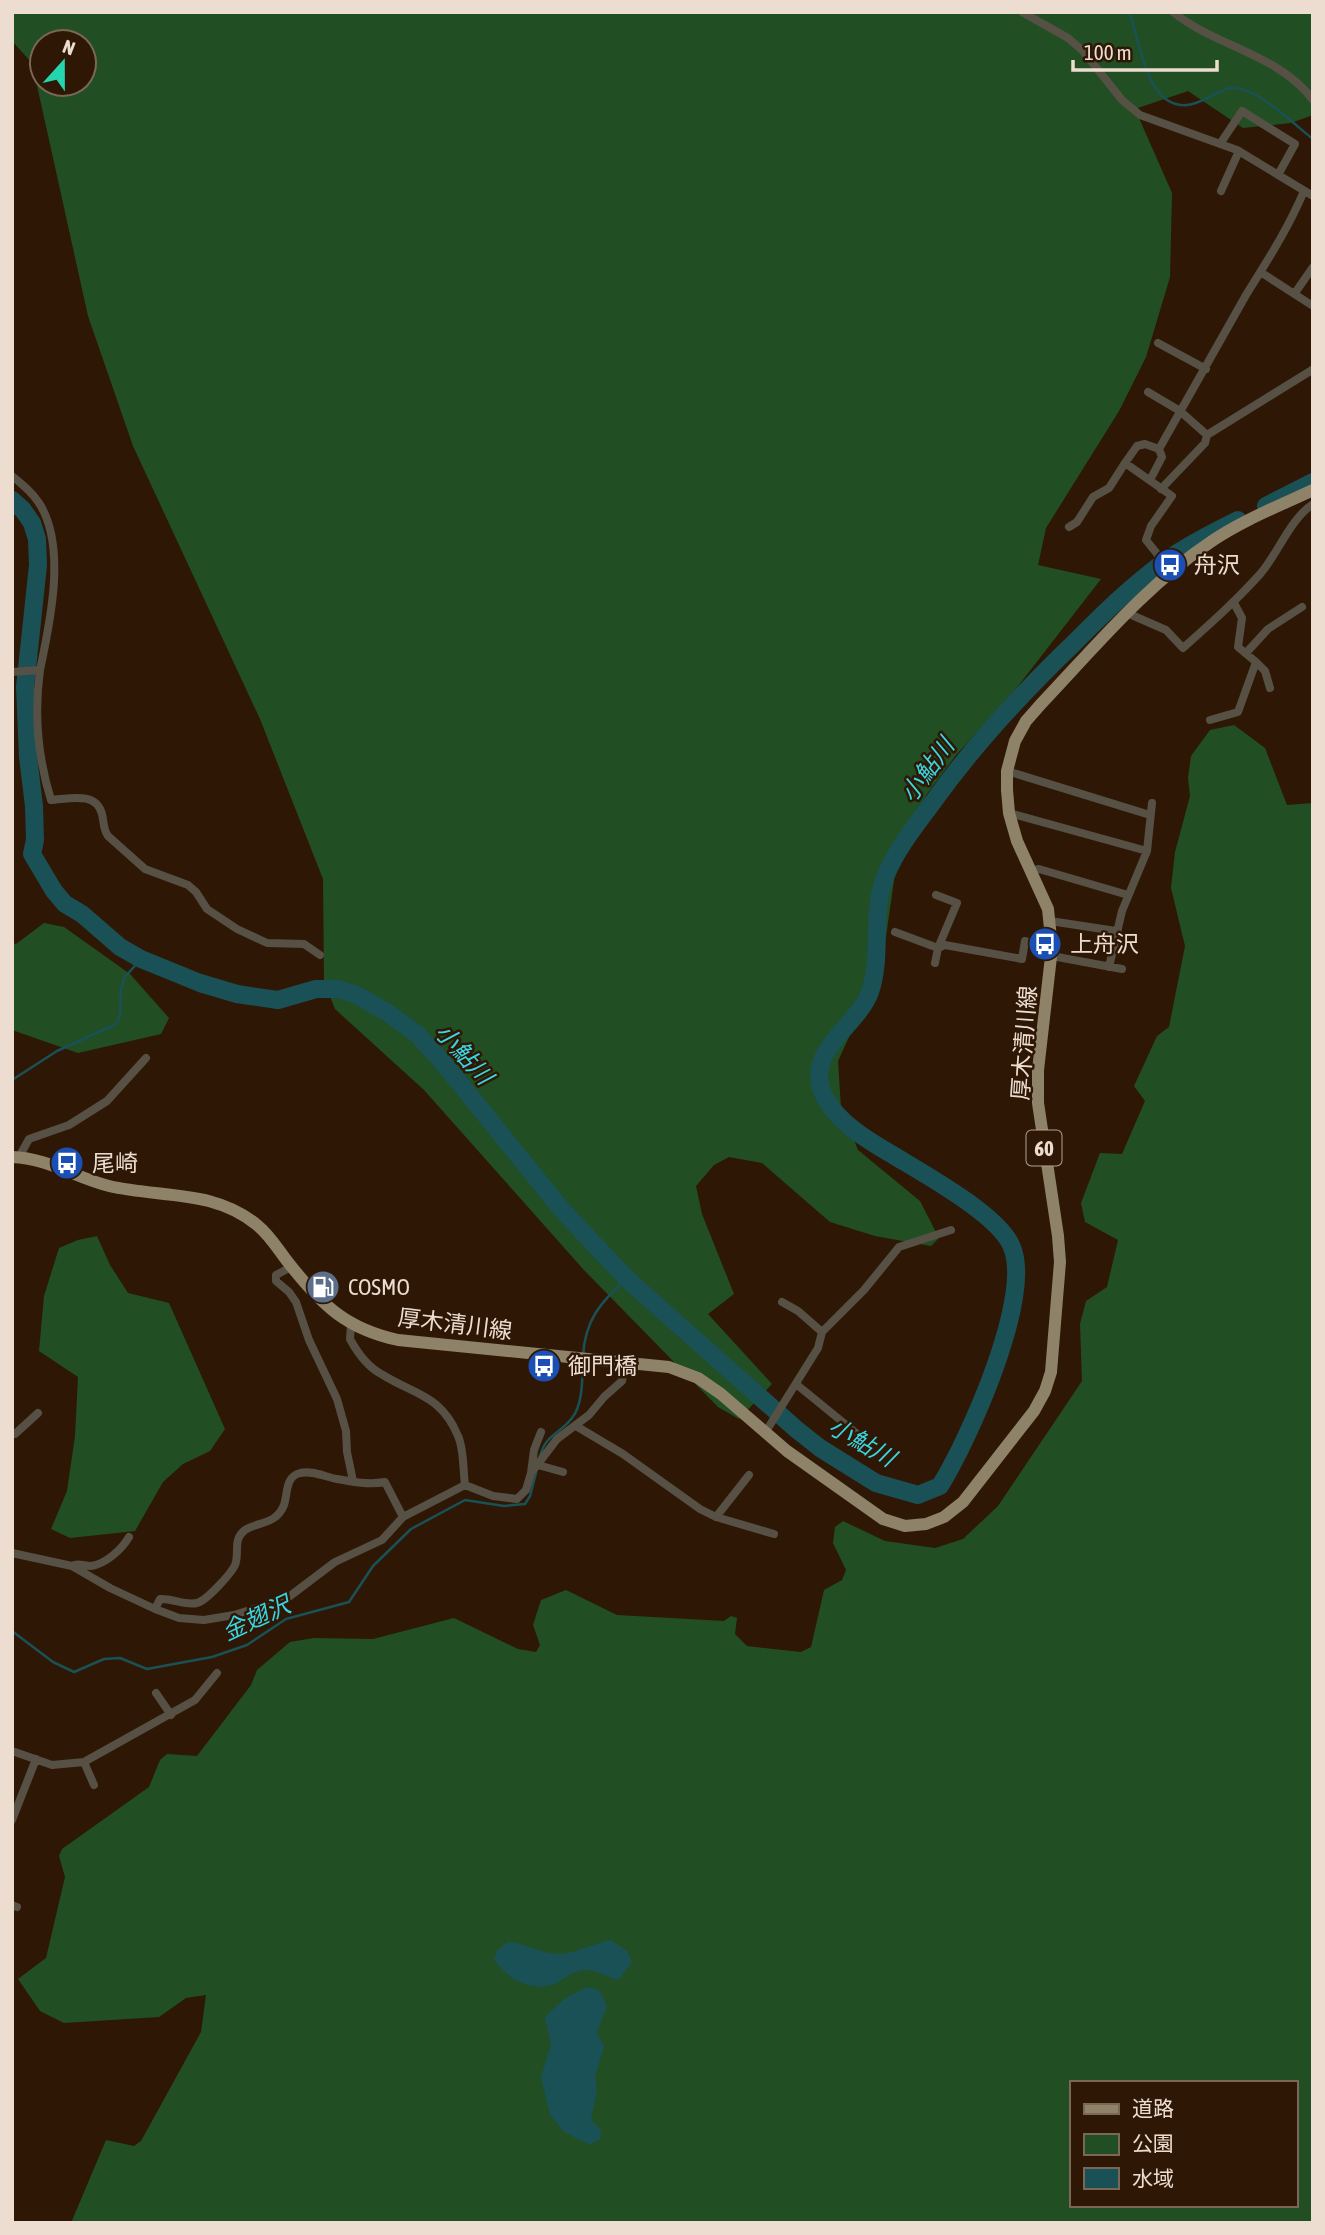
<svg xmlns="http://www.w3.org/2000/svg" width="1325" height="2235" font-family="'Asap Condensed','Noto Sans JP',sans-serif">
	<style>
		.green { fill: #214f23; fill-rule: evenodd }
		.water { fill: #195156 }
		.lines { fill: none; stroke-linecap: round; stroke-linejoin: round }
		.stream { stroke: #195156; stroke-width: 2.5 }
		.river { stroke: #195156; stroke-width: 18 }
		.minor { stroke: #565144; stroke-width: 8 }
		.primary { stroke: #8e8369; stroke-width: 12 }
		.labels { text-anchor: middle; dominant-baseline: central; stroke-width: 5; stroke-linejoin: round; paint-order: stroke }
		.shield { fill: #2e1805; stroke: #b4a294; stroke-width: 2 }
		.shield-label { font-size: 21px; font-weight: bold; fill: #edddd1 }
		.poi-label { font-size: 23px; fill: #edddd1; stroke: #2e1805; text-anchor: start }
		.street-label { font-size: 23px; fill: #edddd1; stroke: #2e1805 }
		.water-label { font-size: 24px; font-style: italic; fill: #39d5e3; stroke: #2e1805 }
	</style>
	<rect width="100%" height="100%" fill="#2e1805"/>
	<!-- green -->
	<path class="green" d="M12 12H1313V115L1291 123 1243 128 1188 91 1135 109 1172 193 1170 277 1146 357 1119 411 1046 528 1038 565 1101 579 1008 699 956 755 927 794 900 838 882 965 838 1061 841 1108 858 1150 920 1201 939 1238 931 1246 875 1236 830 1222 762 1163 729 1157 714 1165 696 1186 702 1214 734 1294 708 1314 772 1384 739 1419 718 1407 583 1269 424 1090 335 1009 324 981 323 879 260 719 133 446 88 316 32 63 12 41ZM42 42H84V84H42Z
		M1234 725 1265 748 1287 805 1313 803V2223H71L106 2140 134 2146 141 2141 201 2032 206 1995 186 1998 159 2017 64 2023 40 2011 18 1979 46 1958 65 1877 59 1856 62 1849 149 1787 160 1760 167 1754 197 1756 251 1685 257 1670 290 1642 314 1638 373 1639 454 1618 518 1649 536 1652 540 1645 533 1625 541 1600 566 1590 617 1615 724 1621 731 1616 737 1618 735 1634 747 1646 801 1652 811 1647 824 1590 842 1580 846 1570 833 1543 835 1527 843 1521 885 1541 935 1548 963 1539 998 1506 1082 1381 1080 1324 1086 1301 1107 1287 1118 1240 1085 1222 1081 1203 1100 1153 1122 1154 1145 1101 1134 1086 1157 1036 1169 1027 1185 946 1171 888 1175 852 1190 796 1188 778 1191 756 1210 730ZM1071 2083H1295V2205H1071Z
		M44 923 64 927 130 974 169 1018 161 1034 78 1053 12 1030V943L16 944Z
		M97 1236 110 1265 128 1293 169 1303 225 1429 210 1451 183 1464 163 1482 135 1531 70 1538 51 1529 67 1491 75 1436 78 1377 39 1351 44 1296 59 1248 78 1240Z"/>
	<!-- water -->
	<path class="water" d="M611 1940 627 1951 632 1962 619 1980C609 1978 598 1971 588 1970 573 1969 565 1980 554 1984 532 1993 505 1978 494 1959L497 1950 508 1942C526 1943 543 1955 562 1954 574 1953 596 1943 611 1940Z
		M587 1987 599 1990 607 2006 597 2033 604 2046 595 2077 597 2091 591 2119 601 2130 600 2139 590 2145 564 2132 550 2115 541 2077 551 2045 545 2017 564 1999Z"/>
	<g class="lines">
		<!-- stream -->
		<path class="stream" d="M1129 12C1140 40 1146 109 1187 105 1203 104 1220 88 1232 88 1257 86 1294 125 1313 139
			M12 1080 57 1051 116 1024 120 1016 121 989 124 978 141 959
			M583 1356C585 1320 601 1301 627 1279
			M540 1456C546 1434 560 1434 572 1418 583 1404 582 1380 583 1363
			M12 1631 53 1662 74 1672 104 1659 120 1658 147 1669 212 1657 247 1645 286 1619 349 1602 373 1566 411 1529 465 1500 504 1506 525 1504 530 1496 536 1473"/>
		<!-- river -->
		<path class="river" d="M12 500 23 510 32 523 37 539 38 565 25 687 28 757 34 806 35 840 32 854 54 891 65 904 82 914 120 947 141 959 200 983 237 994 278 1000 316 989H338L357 995 388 1013 417 1034 445 1065 563 1211 627 1279 796 1429 820 1448 876 1483 918 1495 940 1486C968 1441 1035 1294 1011 1245 997 1214 924 1174 893 1155 867 1140 831 1119 821 1088 809 1048 858 1025 870 992 883 954 870 913 886 875 897 848 916 825 933 802 975 743 1022 693 1074 643 1103 614 1133 584 1167 560 1189 544 1214 532 1238 520
			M1266 506 1313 482"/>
		<!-- minor -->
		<path class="minor" d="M1022 12 1068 38 1083 51 1122 100 1140 115 1237 150 1313 196
			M1173 12C1216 47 1279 54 1313 100
			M1220 144 1242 111 1295 144 1278 175
			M1221 191 1239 151
			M1262 273 1313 306
			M1295 293 1313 267
			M1158 343 1206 369
			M1148 392 1180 411 1207 435 1312 370
			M1125 463 1137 446 1145 444 1159 449
			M12 476C22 484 32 492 39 503 67 546 50 623 40 670L12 672
			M1150 480 1162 457 1159 449 1246 295C1267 261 1288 229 1304 191
			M1161 489 1205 443 1207 435
			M1069 527 1077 522 1093 497 1109 488 1125 463 1172 496 1151 526 1146 540 1171 571
			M1127 613 1166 630 1183 648C1210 624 1237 600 1261 573 1278 553 1291 518 1313 504
			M1246 653 1268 629 1302 607
			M1256 662 1265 671 1270 688
			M40 670C34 713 38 758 51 800 69 799 96 791 102 814 104 822 103 829 108 836L145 869 188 885 196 892 207 909 237 929 267 943 304 944 320 955
			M1210 720 1238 712 1256 662 1238 647 1242 618 1234 603
			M1007 771 1150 815
			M1009 813 1147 851
			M1031 871 1039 869 1128 895
			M1050 921 1116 931
			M895 932 938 948 945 945 1022 959 1025 941 1052 948
			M1052 956 1122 969
			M935 963 938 948 957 903 936 895
			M1109 967 1122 911 1147 851 1152 803
			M19 1157 29 1139 69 1125 107 1101 146 1058
			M291 1267 276 1275V1281L289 1292 296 1302 309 1340 337 1399 346 1431 347 1452 353 1481
			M782 1302 798 1311 822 1332
			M351 1325 350 1339C357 1352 369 1368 383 1375 415 1395 441 1395 458 1436 464 1449 463 1470 465 1485
			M796 1384 861 1437
			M576 1426 623 1454 700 1509 716 1517 774 1534
			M765 1433 818 1348 822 1332 864 1290 899 1247 951 1230
			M12 1434H15L38 1413
			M538 1465 563 1472
			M531 1473 534 1450 541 1432
			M716 1517 749 1475
			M12 1553 72 1566 110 1588 155 1609 179 1618 204 1620 234 1615 286 1599 335 1562 382 1540 403 1517 465 1485 493 1496 517 1499 526 1490 531 1473 557 1439 589 1415 604 1397 622 1381 625 1364
			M74 1565C81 1563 84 1566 91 1566 106 1564 122 1549 129 1537
			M155 1609 160 1599C172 1598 184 1606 197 1603 206 1601 231 1574 235 1565 240 1553 232 1540 245 1530 259 1521 276 1525 284 1505 288 1493 285 1477 300 1473 313 1470 325 1477 337 1479 353 1482 369 1485 385 1482L403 1517
			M156 1693 171 1715
			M12 1751 52 1765 84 1762 195 1700 217 1673
			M84 1762 94 1785
			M12 1820 36 1759
			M12 1905 17 1907"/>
		<!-- primary -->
		<path class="primary" d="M12 1157C47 1158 76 1178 109 1186 160 1198 214 1189 257 1225 271 1236 280 1253 291 1266 323 1306 347 1329 398 1340L669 1367 698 1378 721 1394 787 1451 883 1519 905 1526 926 1524 944 1517 963 1502 1034 1411 1045 1391 1051 1372 1060 1262 1058 1236 1038 1103V1070L1052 948 1048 909 1017 841 1009 813 1007 790V771L1015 741 1026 721 1041 704C1095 647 1146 585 1212 541 1243 520 1279 506 1313 490"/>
	</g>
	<!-- icons -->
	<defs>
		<symbol id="bus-disc" viewBox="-11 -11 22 22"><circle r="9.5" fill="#1a4fb4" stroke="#2e1805"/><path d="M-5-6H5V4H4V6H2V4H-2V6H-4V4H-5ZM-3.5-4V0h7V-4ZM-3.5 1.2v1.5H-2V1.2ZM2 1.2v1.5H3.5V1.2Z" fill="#fff"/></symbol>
		<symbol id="fuel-disc" viewBox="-11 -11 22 22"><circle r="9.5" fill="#5c6f8a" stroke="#2e1805"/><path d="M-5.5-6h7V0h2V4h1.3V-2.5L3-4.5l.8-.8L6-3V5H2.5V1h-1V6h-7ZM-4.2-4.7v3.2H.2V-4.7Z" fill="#fff"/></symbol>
	</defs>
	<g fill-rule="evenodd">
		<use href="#bus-disc" x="1151" y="546" width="38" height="38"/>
		<use href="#bus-disc" x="1026" y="925" width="38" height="38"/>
		<use href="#bus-disc" x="48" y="1144" width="38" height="38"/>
		<use href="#fuel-disc" x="304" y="1268" width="38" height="38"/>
		<use href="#bus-disc" x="525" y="1347" width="38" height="38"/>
	</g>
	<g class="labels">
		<!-- shield labels -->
		<rect class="shield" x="1026.5" y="1130.5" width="35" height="35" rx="5"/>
		<g class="shield-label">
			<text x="1044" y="1148">60</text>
		</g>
		<!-- poi labels -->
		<g class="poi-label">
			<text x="1194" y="565">舟沢</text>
			<text x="1070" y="944">上舟沢</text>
			<text x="92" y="1163">尾崎</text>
			<text x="348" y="1287">COSMO</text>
			<text x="568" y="1366">御門橋</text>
		</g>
		<!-- street labels -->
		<g class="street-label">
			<text transform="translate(1024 1043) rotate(-86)">厚木清川線</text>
			<text transform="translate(455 1324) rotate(7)">厚木清川線</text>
		</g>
		<!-- water labels -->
		<g class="water-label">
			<text transform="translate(927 770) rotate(-54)">小鮎川</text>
			<text transform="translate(464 1054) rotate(48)">小鮎川</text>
			<text transform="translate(862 1442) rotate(30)">小鮎川</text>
			<text transform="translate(256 1618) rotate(-25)">金翅沢</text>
		</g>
	</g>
	<!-- border -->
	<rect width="1325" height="2235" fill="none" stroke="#edddd1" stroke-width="28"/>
	<!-- legend -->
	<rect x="1070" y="2081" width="228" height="126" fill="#2e1805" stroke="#7a6757" stroke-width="2"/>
	<rect x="1084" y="2104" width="35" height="10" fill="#8e8369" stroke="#7a6757" stroke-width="2"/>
	<text x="1132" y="2116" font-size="21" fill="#edddd1">道路</text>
	<rect x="1084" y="2134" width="35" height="21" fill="#214f23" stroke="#7a6757" stroke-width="2"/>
	<text x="1132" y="2151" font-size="21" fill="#edddd1">公園</text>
	<rect x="1084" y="2168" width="35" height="21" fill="#195156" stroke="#7a6757" stroke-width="2"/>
	<text x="1132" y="2186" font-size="21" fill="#edddd1">水域</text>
	<!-- north arrow -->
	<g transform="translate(63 63) rotate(21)"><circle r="33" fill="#2e1805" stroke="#7a6757" stroke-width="2"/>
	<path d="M0-5L12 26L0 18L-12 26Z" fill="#24d5ae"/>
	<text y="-10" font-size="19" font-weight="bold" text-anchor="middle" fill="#edddd1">N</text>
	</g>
	<!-- scale -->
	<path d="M1073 60v10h144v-10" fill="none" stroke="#edddd1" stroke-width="3.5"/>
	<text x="1084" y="60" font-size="21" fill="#edddd1" stroke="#2e1805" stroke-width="5" paint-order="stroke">100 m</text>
</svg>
